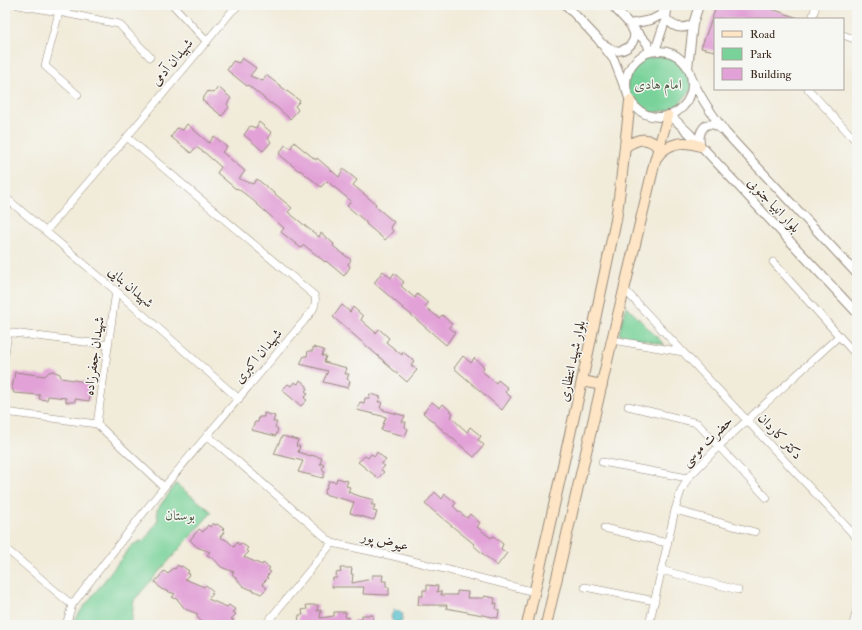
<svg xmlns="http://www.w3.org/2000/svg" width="862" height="630" font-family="'IM FELL Double Pica',Amiri,serif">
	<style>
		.green { fill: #78d299; stroke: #5a7e5c }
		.water { fill: #53bfcd; stroke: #477476 }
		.building { fill: #e2a2d7 }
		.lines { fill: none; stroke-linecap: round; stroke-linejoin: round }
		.minor-casing { stroke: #968a7c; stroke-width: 8 }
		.tertiary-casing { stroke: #968a7c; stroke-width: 10 }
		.secondary-casing { stroke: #968a7c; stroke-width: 12 }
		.minor { stroke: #fff; stroke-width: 7 }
		.tertiary { stroke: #fff; stroke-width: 8 }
		.secondary { stroke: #fde5c5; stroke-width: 10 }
		.labels { text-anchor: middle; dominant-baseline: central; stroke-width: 3; stroke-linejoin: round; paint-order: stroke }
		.street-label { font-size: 14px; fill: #3b2a1e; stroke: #f6f6f2 }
		.park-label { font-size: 14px; fill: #4d5c43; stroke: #f6f6f2 }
	</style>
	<rect width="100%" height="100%" fill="#f6f6f2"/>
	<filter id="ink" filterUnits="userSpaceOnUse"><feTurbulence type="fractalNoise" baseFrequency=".025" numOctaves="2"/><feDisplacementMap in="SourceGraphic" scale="8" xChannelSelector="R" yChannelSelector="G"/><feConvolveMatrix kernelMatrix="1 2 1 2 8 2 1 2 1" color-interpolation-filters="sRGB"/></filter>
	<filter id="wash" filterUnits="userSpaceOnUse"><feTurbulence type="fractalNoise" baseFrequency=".012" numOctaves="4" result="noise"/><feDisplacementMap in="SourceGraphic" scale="16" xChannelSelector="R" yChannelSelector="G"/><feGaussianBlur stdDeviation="0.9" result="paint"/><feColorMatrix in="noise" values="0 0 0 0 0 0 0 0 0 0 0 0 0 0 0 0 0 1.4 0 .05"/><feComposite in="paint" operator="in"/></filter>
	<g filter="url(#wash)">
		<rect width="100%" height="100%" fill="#f1ebd9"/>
		<!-- green -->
		<path class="green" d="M661 55 683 62 692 79V89L678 105 669 110 645 114 630 101 627 92 628 71 647 57Z
			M626 306 665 345 619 334Z
			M176 484 212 512 134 600 131 625H72L73 621 132 545 145 540 158 520 157 510Z"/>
		<!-- water -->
		<path class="water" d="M394 610 400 611 401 613 403 614 402 617 404 619H402L401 621V623L398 622 395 623 391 619 392 617 391 615 393 613Z"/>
		<g id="blocks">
			<!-- building -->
			<path class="building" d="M717 5H760L798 18V19H715V51L701 48Z
				M242 58 256 68 250 76 263 81 266 75 300 101 295 106 298 110 290 119 279 109 271 103V104L248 85 247 86 227 70 233 61 239 63Z
				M218 87 231 98 227 104 229 107 222 116 202 100 208 91 214 93Z
				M259 122 272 133 268 138 271 142 263 151 244 135 250 126 256 128Z
				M187 124 209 143 214 136 227 147 222 152 245 171 239 179 253 184 257 179 292 208 288 212 319 237 321 233 334 244 333 246 351 260 348 264 350 267 344 276 326 261 325 262 304 245 301 248 281 232 284 228 249 197 237 188 236 189 217 173 221 167 205 153 196 147 191 153 171 137 177 128 183 130Z
				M294 142 316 160 317 158 339 177 343 169 357 180 353 185 376 204 375 206 394 222 390 227 393 231 385 240 366 224V222L347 206 351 201 334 187 327 181 321 187 310 178 300 170 299 171 279 154 285 145 291 148Z
				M383 271 391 278 394 273 404 282 401 286 415 298 417 294 428 303 425 307 439 318 442 315 452 324 449 327 455 332 446 345 374 283Z
				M342 305 350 312 353 307 363 316 361 320 376 333 379 329 389 338 386 342 402 355 403 352 414 361 411 365 417 370 407 382 384 362V361L333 317Z
				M313 347 324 350 322 356H326L324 362 347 368 345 374H349L347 379 350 381 348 388 323 382 328 371 300 364 304 356H307L308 351H313Z
				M463 356 471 363 474 358 484 367 482 371 496 383 498 380 508 388 505 392 511 397 502 410 454 368Z
				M53 371 60 374 61 378 92 383 89 401 75 399V402H66V398L48 396 47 400 39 399 40 395 14 393 12 388 15 372 45 376 49 372Z
				M300 380 307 386V389L305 391 308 394 304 398 307 400 301 406 282 390 288 384 291 386 294 382 298 384Z
				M370 394 381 397 378 402H382L380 408 384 409 383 410 405 416 402 422H406L405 427 408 429 405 436 381 430 386 417 357 410 360 402 364 403 365 398H369Z
				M432 402 440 408 443 404 453 413 451 417 467 432 470 427 481 436 478 440 484 445 474 457 423 413Z
				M264 413 275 416 273 422H277L275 427 278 429 276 436 251 430 255 422H258L259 417H264Z
				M282 436 298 440 296 446H300L298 452 311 456V455L322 458 320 464H324L322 470 325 471 323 478 298 472 303 461 274 454Z
				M377 452 386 460 381 464 385 466 381 470 384 472 378 478 358 462 365 456 368 458 371 454 375 456Z
				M337 478 348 481 346 486 350 487 348 492 362 497H363L374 500 371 505H375L373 511 377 512 374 520 350 513 354 502 324 494 329 481 336 482Z
				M435 492 442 499 445 494 456 503 453 506 457 510 467 518 470 514 480 523 477 527 491 538 493 536 503 544 501 549 507 553 497 566 473 545 474 544 425 504Z
				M213 523 215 525 217 524 224 529 222 530 224 532 220 537 228 541 234 547 237 542 239 545 241 543 248 548 246 550 249 552 244 557 262 565 263 563 270 568 268 570 271 572 266 577 268 578 262 584 267 588 261 594 243 586 232 574 234 572 221 567 215 560 207 555 210 552 197 547 190 540 199 529 203 532 208 525 210 527Z
				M178 565 180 567 182 566 189 571 187 573 190 574 185 579 204 587 206 585 213 591 211 593 213 594 208 599 227 607 229 605 236 610 233 612 236 614 231 619 234 620 228 625H205L196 616 198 614 185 609 178 600 172 597 175 594 161 589 155 582 164 571 168 574 173 568 175 569Z
				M340 568H352L351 574H353L352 583 372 579V575H383L382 581H386V587H389V595L363 594 364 587H332L333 578H337L336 573 341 572Z
				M427 585 438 586 437 592 441 591V595H457V591L468 592 467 598H484V596L495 598 494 604 497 603 496 609 499 610 498 618 446 608 447 605H418L419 596H423V590H427Z
				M306 605H318L317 611 321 610 320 618 334 616V612H346L345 618 349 617 348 625H303V624H298L299 615H303L302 610 307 609Z
				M362 615H373L372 625H350V622L362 619Z"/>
		</g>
	</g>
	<g filter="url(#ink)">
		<use href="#blocks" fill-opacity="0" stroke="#968a7c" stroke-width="1"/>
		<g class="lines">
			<defs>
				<path id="minor" d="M18 5 59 12 119 24 150 57
					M59 5V12L45 66 78 95
					M173 5 207 42
					M812 19 816 5
					M843 35 857 40
					M808 89 857 142
					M5 197 116 291 239 399
					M46 231 127 137 232 11 239 5
					M773 262 857 356
					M625 290 857 538
					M116 291 97 424 164 487
					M5 332 108 345
					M612 340 683 352
					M5 354 8 332
					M628 406 697 423 767 498
					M5 412 97 424
					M207 435 332 543 393 556 535 592
					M602 462 688 478
					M675 510 755 532
					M604 528 667 543
					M5 548 72 605
					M661 570 738 590
					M585 587 655 601
					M66 625 72 605C103 565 133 525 165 486 211 430 258 376 304 321 311 312 317 308 315 296L127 137
					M265 625 332 543
					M649 625 675 510 681 491 688 478 719 446 839 336
					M853 625 857 608"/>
				<path id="tertiary" d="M566 5 598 39 614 60 624 86
					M612 5 647 43 650 51
					M666 18C673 28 682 30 693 24
					M605 45C607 46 610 49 613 50 623 53 636 45 634 33 633 30 631 27 630 24L651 20 661 15 667 8
					M626 84a33 33 0 1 1 66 0a33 33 0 1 1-66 0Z
					M655 51 666 18 667 10
					M688 68 693 24 699 5
					M692 79C701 99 713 116 726 133L857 274
					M670 115 690 134 857 313
					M700 146C700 142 699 138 700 135 703 123 712 121 721 129"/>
				<path id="secondary" d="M625 147C638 138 648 136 659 148
					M657 157C667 143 684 140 700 146
					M582 381 602 385
					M527 625 582 381 616 220 621 182 630 101
					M546 625 612 340 655 161 668 116"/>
			</defs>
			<!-- minor casing -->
			<use href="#minor" class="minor-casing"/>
			<!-- tertiary casing -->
			<use href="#tertiary" class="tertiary-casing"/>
			<!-- secondary casing -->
			<use href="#secondary" class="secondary-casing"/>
			<!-- minor -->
			<use href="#minor" class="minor"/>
			<!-- tertiary -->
			<use href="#tertiary" class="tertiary"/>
			<!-- secondary -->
			<use href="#secondary" class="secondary"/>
		</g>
	</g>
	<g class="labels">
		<!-- street labels -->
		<g class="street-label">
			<text transform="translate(172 62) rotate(-50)">شهیدان آدمی</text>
			<text transform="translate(774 205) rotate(47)">بلوار انبیا جنوبی</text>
			<text transform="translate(131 287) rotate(41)">شهیدان بنایی</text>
			<text transform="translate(94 356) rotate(-82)">شهیدان جعفرزاده</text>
			<text transform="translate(258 356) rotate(-50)">شهیدان اکبری</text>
			<text transform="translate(572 361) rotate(-78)">بلوار شهید انتظاری</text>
			<text transform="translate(780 436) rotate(47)">دکتر کاردان</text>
			<text transform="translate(707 441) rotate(-44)">حضرت موسی</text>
			<text transform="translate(385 541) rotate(13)">عیوض پور</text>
		</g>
		<!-- park labels -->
		<g class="park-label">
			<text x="658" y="84">امام هادی</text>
			<text x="180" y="515">بوستان</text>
		</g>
	</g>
	<!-- margin -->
	<rect width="862" height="630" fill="none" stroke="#f6f6f2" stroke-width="20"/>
	<!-- legend -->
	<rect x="714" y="18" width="130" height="72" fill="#f6f6f2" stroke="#aba49d"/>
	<rect x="722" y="31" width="20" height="6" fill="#fde5c5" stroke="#aba49d"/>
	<text x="750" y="38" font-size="12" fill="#3b2a1e">Road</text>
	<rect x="722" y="48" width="20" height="12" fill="#78d299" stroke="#aba49d"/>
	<text x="750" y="58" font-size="12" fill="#3b2a1e">Park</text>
	<rect x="722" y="68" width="20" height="12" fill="#e2a2d7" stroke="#aba49d"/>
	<text x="750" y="78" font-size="12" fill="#3b2a1e">Building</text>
</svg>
